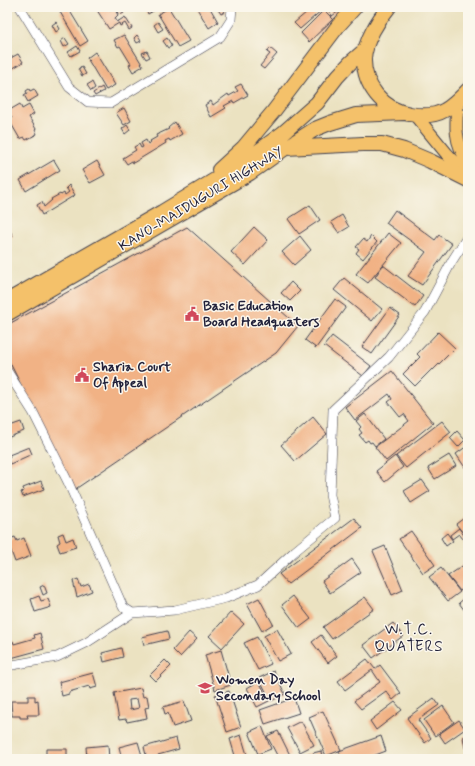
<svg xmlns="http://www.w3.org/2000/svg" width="475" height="766" font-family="Mynerve,sans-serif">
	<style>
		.building { fill: #f1b285; fill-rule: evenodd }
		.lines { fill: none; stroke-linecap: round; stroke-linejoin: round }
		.minor-casing { stroke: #403f4f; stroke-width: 10 }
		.major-casing { stroke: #403f4f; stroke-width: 14 }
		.highway-casing { stroke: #403f4f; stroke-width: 16 }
		.minor { stroke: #fff; stroke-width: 9 }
		.major { stroke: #f4c16a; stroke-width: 12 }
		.highway { stroke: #f4c16a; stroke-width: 14 }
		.labels { text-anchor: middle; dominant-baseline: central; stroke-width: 3; stroke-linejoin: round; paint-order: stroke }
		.street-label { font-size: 14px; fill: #22223b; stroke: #fbf7ec }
		.poi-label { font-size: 14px; font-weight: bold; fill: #22223b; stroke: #fbf7ec; text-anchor: start }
		.neighbourhood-label { font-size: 15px; letter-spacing: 1px; fill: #22223b; stroke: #fbf7ec }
	</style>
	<rect width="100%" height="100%" fill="#fbf7ec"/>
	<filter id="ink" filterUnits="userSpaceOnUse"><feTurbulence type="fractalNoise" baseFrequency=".025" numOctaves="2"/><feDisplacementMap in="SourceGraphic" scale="8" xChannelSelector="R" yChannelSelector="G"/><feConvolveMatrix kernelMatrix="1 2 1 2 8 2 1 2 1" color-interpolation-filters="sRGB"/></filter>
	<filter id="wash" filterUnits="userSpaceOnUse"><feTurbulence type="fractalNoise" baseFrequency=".012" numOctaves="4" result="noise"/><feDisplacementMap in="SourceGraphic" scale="16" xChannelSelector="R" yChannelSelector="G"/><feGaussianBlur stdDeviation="0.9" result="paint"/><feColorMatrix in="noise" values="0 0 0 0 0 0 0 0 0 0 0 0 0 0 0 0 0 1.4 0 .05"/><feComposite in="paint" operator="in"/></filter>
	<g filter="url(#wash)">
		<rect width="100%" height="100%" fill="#ebe2c1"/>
		<g id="blocks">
			<!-- building -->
			<path class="building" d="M95 7H108L110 10 114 8 118 15 115 18 117 22 125 17 132 28 129 30 125 23 120 26 119 23 109 29Z
				M118 7H120L124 13 120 15 116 8Z
				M144 7H153L155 10 148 14Z
				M196 7H212L210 8 218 22 209 28Z
				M219 7H221L225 12 221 14 217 8Z
				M313 7H321L323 9 300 29 294 23Z
				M327 7H337L339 11 332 16Z
				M68 8 88 41 80 46 60 12Z
				M169 8 189 41 178 47 158 14Z
				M324 10 333 19 309 42 301 33Z
				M56 22 60 29 56 32 52 25Z
				M158 22 163 29 158 32 154 25Z
				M124 35 143 66 133 72 129 65 131 64 120 46 118 47 114 40Z
				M137 35 141 41 137 43 134 38Z
				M65 38 69 44 64 47 61 41Z
				M167 38 172 46 168 48 163 41Z
				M77 46 80 51 71 56 68 52Z
				M270 48 277 54 264 69 260 66 270 54 267 52Z
				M147 51 150 57 146 59 142 53Z
				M95 52 115 85 106 90 87 58Z
				M18 54 23 62 7 72V60Z
				M82 67 86 74 82 76 78 69Z
				M92 82 95 88 91 91 87 85Z
				M241 84 248 95 234 103 233 101 224 106 226 108 211 117 205 105 211 101 213 105 228 94 229 96 238 91 235 87Z
				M102 87 104 91 95 96 93 93Z
				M29 89 30 91 34 89 38 96 28 102 24 95 27 93 26 91Z
				M20 104 22 109 29 105 34 114 29 117 36 129 35 130 37 134 26 140 24 137 20 139 9 120 12 118 8 111Z
				M124 108 131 121 124 125 116 113Z
				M175 122 182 134 170 141 169 139 165 141 166 143 133 163 132 161 127 164 123 158 136 150 134 147 139 144 141 148 143 147 141 143 146 140 148 144 151 142 150 141 157 137 156 135 169 129 168 128Z
				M127 125 130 130 125 134 122 129Z
				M54 160 60 170 26 191 20 180Z
				M97 161 105 175 90 183 82 170Z
				M69 185 75 195 42 215 37 205 42 202 44 207 52 200 51 199 60 194 61 195 64 193 65 195 69 192 66 188Z
				M310 205 320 220 299 234 288 219Z
				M395 210 435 240 439 235 452 244 422 285 408 276 426 252 386 223Z
				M342 215 349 227 339 233 331 222Z
				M7 226 13 236 7 239Z
				M187 227 298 326 276 353 74 490 7 357V325Z
				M254 227 268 240 245 265 231 252Z
				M388 233 401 243 368 283 356 274Z
				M300 236 311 250 294 265 282 252Z
				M371 236 377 242 363 259 356 253 359 249 356 247 363 239 367 242Z
				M383 265 423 296 415 307 375 277Z
				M344 278 382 309 372 321 334 290Z
				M291 282 300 291 290 301 281 293Z
				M335 299 346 307 316 348 305 340Z
				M390 308 400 315 372 354 362 347Z
				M438 332 455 348 433 370 432 369 415 386 403 374 420 357 417 354Z
				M332 336 371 366 363 376 324 346Z
				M392 371 433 423 386 461 375 447 409 421 404 414 400 417 388 402 392 399 389 394 355 420 345 407Z
				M365 414 384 439 375 446 372 442 370 443 368 440 365 442 359 435 362 433 359 429 361 427 356 421Z
				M313 417 327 434 295 461 281 445Z
				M442 421 451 432 406 468 396 456Z
				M21 422 24 431 7 438V427Z
				M457 431 465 440 458 447 450 438Z
				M467 446 468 448V472L456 454Z
				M29 447 32 454 10 464 7 458 10 457 9 455Z
				M449 455 456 466 435 479 428 468Z
				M395 456 403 467 385 482 376 471Z
				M422 480 430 491 411 503 404 491Z
				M41 481 44 489 23 497 21 492 24 491 23 488Z
				M468 515V536L466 537 456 524Z
				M354 518 362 528 288 584 279 574Z
				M459 528 468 541V545L459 534 452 539 450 535Z
				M411 531 435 565 423 573 399 539Z
				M63 533 66 541 73 538 76 547 60 552 57 544 60 542 58 535Z
				M447 533 453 541 446 546 441 538Z
				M15 537 17 541 24 538 31 556 15 562 7 540Z
				M385 546 403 590 392 595 373 551Z
				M352 559 361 572 330 593 322 581Z
				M468 562V585L460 591 448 576Z
				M441 568 460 592 448 601 429 577Z
				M78 579 81 587 89 584 92 591 77 597 73 581Z
				M44 585 47 593 43 595 40 587Z
				M468 595V609L465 611 459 603Z
				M39 596 41 601 48 599 51 607 35 612 31 599Z
				M293 596 311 619 299 628 282 605Z
				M365 597 374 609 332 639 323 627Z
				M259 598 273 624 262 631 247 604Z
				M231 612 244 624 222 648 209 636Z
				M393 623 403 636 373 658 363 645Z
				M277 629 291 654 278 661 264 636Z
				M167 631 169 639 144 645 142 637Z
				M189 632 197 639 180 657 173 650Z
				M40 633 44 649 11 658 7 642 13 641 14 644 35 638 34 635Z
				M321 635 337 656 328 663 312 642Z
				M257 637 271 664 258 670 244 643Z
				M121 648 123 657 104 662 102 653Z
				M221 650 231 685 215 690 205 655Z
				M367 659 375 669 380 665 401 693 393 700 386 691 361 709 354 701 380 682 372 670 345 690 338 681Z
				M165 660 171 666 156 681 150 675Z
				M274 671 285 694 271 701 259 678Z
				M93 673 97 687 90 689 89 686 69 692V694L62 696 59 682Z
				M259 681 269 701 257 707 247 688Z
				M141 688 143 697 147 696 149 707 145 708 147 718 127 722 126 719 119 720 114 693ZM137 699 139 708 130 710 129 700Z
				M229 691 241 727 227 732 215 695Z
				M28 696H35V701L38 700 39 715H27L28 718H20V716H12L11 701H28Z
				M294 698 299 713 265 724 260 710Z
				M434 698 439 705 418 720 431 738 425 743 407 718Z
				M184 701 191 721 173 727 168 713 165 714 163 707Z
				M395 702 402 710 376 730 370 721Z
				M443 706 454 722 435 736 424 720Z
				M323 711 341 750 326 756 309 717Z
				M459 720 465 729 445 743 439 734Z
				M301 721 314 745 300 752 287 728Z
				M262 726 271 749 258 754 249 732Z
				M278 731 290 755 282 759H279L267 736Z
				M241 735 248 758 261 754 263 759H236L230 739Z
				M381 736 386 751 365 759H342L339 751Z
				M468 736V748H465L463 737Z
				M176 738 179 749 158 755 159 759H147L144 747Z
				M138 742 143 759H122L119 747Z
				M108 745 109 759H87L86 747Z
				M46 749H67V759H46Z
				M321 751 322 758 314 759 313 753Z
				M310 754 311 759H303L302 756Z"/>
		</g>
	</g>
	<g filter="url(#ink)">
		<use href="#blocks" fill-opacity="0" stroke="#403f4f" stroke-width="1"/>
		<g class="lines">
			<defs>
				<path id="minor" d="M20 7 69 87 88 102 111 103 220 37 231 20 232 7
					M7 371 33 412 68 482 123 607 132 613
					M7 666 57 657 86 643 132 613 175 610 226 598 258 585 295 551 335 518 330 495 333 410 389 357 425 312 452 261 468 236"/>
				<path id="major" d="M458 100C456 122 453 142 468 161
					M415 115 447 154 468 176"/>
				<path id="highway" d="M389 7C378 20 365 41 364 58 363 85 383 110 410 114 421 116 435 116 445 110 454 105 461 97 468 90
					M286 148 363 144H382L404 150 430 161 468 180
					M219 170 243 148 273 112 338 26 355 7
					M7 301 162 212 236 167 260 150 283 133 317 103 337 77 351 62 366 49
					M7 314 250 173 284 149 315 129 330 123 356 115 404 113"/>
			</defs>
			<!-- minor casing -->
			<use href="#minor" class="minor-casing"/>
			<!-- major casing -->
			<use href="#major" class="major-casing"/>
			<!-- highway casing -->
			<use href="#highway" class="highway-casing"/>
			<!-- minor -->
			<use href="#minor" class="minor"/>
			<!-- major -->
			<use href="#major" class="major"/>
			<!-- highway -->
			<use href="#highway" class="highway"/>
		</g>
	</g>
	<!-- icons -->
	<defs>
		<symbol id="civic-bare" viewBox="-9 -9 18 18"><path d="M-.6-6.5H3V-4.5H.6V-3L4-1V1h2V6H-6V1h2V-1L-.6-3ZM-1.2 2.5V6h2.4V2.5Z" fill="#d1495b" stroke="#fbf7ec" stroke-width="2.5" paint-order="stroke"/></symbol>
		<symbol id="school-bare" viewBox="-9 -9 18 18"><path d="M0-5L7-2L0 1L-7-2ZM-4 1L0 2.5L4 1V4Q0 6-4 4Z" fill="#d1495b" stroke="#fbf7ec" stroke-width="2.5" paint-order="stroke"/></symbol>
	</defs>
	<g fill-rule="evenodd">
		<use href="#civic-bare" x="182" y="304" width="20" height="20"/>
		<use href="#civic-bare" x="72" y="365" width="20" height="20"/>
		<use href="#school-bare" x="195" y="678" width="20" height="20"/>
	</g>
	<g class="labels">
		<!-- street labels -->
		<g class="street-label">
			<text transform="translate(201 199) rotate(-31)">KANO-MAIDUGURI HIGHWAY</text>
		</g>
		<!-- poi labels -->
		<g class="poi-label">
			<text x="203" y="306">Basic Education<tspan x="203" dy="16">Board Headquaters</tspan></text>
			<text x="93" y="367">Sharia Court<tspan x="93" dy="16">Of Appeal</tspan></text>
			<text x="216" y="680">Women Day<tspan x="216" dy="16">Secondary School</tspan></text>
		</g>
		<!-- neighbourhood labels -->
		<g class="neighbourhood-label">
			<text x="409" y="630">W.T.C.<tspan x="409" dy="17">QUATERS</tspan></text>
		</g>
	</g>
	<!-- margin -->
	<rect width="475" height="766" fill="none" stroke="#fbf7ec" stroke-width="24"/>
</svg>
